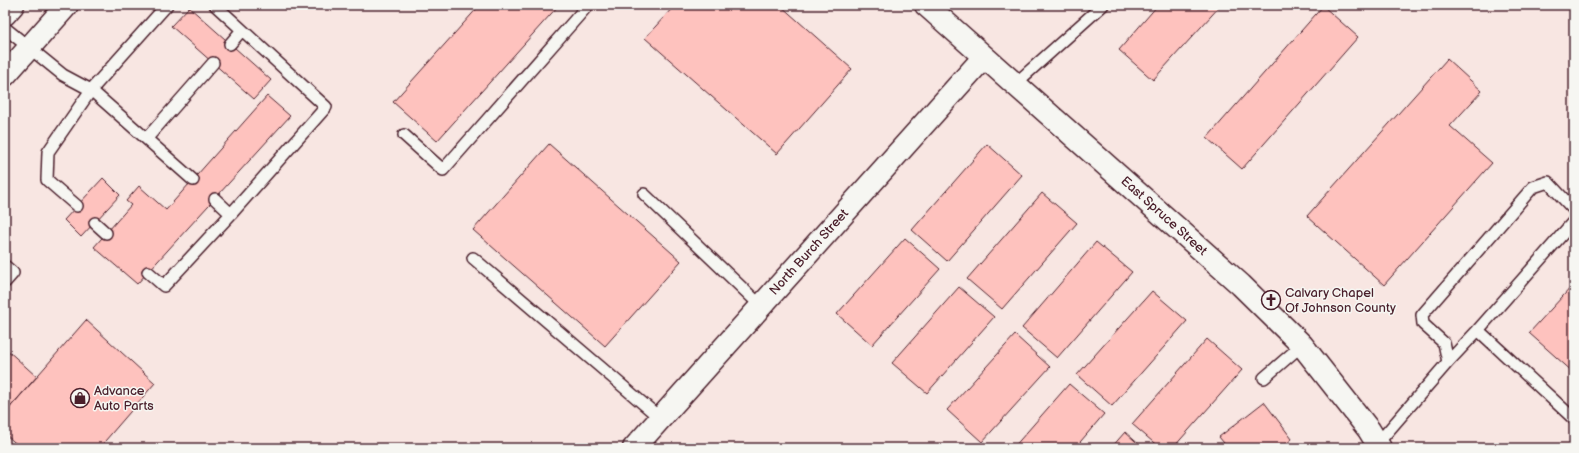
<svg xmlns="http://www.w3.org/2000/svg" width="1579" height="453" font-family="'Balsamiq Sans',sans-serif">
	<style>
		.building { fill: #fec2be; stroke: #4a1f2b }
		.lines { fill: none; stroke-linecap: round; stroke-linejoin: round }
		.lane-casing { stroke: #4a1f2b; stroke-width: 14 }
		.street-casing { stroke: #4a1f2b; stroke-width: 25 }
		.secondary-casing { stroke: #4a1f2b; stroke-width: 25 }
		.lane { stroke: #f6f6f2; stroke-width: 11 }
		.street { stroke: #f6f6f2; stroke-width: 22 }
		.secondary { stroke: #f6f6f2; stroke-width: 22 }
		.labels { text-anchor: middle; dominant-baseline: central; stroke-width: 3; stroke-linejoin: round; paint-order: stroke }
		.street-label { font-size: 13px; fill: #4a1f2b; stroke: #f6f6f2 }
		.poi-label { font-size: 13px; fill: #4a1f2b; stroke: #f6f6f2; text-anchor: start }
	</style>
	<rect width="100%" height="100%" fill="#f8e6e2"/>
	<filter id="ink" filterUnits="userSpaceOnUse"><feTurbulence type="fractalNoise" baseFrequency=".025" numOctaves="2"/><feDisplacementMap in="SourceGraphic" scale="8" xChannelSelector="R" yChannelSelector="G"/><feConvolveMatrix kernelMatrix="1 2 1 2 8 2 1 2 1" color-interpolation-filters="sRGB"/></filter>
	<g filter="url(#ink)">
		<!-- building -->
		<path class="building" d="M480 5H559L437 141 393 102Z
			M675 5H780L852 69 777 154 645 38Z
			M1158 5H1221L1153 80 1119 50Z
			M1323 6 1358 37 1242 169 1207 138Z
			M189 7 271 80 254 99 171 26Z
			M1447 59 1482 91 1450 126 1492 163 1384 285 1307 216Z
			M267 96 290 116 137 284 94 247 131 205 126 201 139 186 166 210Z
			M549 144 681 261 605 346 473 230Z
			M987 144 1022 175 947 261 912 230Z
			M103 178 120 195 81 237 64 220Z
			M1042 193 1077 223 1002 309 967 279Z
			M905 238 940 269 872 345 837 314Z
			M1096 242 1132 272 1057 358 1022 328Z
			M1574 284V373L1529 333Z
			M959 287 994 317 927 393 892 363Z
			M1152 291 1187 321 1112 406 1077 375Z
			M86 320 155 383 99 448H21L5 434V413Z
			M1015 335 1050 367 982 442 947 410Z
			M1207 339 1242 370 1173 448H1160L1132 424Z
			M5 348 37 377 5 413Z
			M1069 384 1104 414 1075 448H1013Z
			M1264 402 1292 439 1281 448H1228L1219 437Z
			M1125 432 1143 448H1111Z"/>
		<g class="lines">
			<defs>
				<path id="lane" d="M5 28 63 75 91 90 167 5
					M230 44 242 30
					M1015 84 1103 5
					M404 135 443 170 588 5
					M147 138 213 63
					M644 194 761 306
					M215 199 231 214
					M77 206 47 180 48 152 91 90 193 180
					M95 223 106 233
					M473 258 660 418
					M5 266 13 273 5 282
					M148 272 164 286 231 214 326 107 215 5
					M1478 330 1574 221
					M1448 362 1478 330 1574 419
					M1264 378 1302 345
					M1377 444 1448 362 1444 343 1423 324 1422 315 1533 187 1548 182 1574 210"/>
				<path id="street" d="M926 5 1241 285 1302 345 1369 430 1380 448
					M634 448 984 57"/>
				<path id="secondary" d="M5 14 13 5
					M5 75 67 5"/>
			</defs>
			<!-- lane casing -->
			<use href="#lane" class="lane-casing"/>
			<!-- street casing -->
			<use href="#street" class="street-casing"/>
			<!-- secondary casing -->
			<use href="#secondary" class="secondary-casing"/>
			<!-- lane -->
			<use href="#lane" class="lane"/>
			<!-- street -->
			<use href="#street" class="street"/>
			<!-- secondary -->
			<use href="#secondary" class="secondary"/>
		</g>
	</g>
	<!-- icons -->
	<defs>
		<symbol id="church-ring" viewBox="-11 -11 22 22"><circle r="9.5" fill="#f6f6f2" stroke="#4a1f2b" stroke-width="1.5"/><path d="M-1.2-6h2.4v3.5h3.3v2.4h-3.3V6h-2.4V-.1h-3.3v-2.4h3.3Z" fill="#4a1f2b"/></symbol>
		<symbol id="shop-ring" viewBox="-11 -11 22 22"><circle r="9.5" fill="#f6f6f2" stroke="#4a1f2b" stroke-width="1.5"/><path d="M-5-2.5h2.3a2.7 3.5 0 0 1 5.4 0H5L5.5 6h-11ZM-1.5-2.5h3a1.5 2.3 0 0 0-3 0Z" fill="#4a1f2b"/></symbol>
	</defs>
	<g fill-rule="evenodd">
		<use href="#church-ring" x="1260" y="289" width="22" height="22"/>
		<use href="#shop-ring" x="69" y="387" width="22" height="22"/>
	</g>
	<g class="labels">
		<!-- street labels -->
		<g class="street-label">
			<text transform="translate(1164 216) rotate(42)">East Spruce Street</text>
			<text transform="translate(809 252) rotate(-48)">North Burch Street</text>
		</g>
		<!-- poi labels -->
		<g class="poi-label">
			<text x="1285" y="293">Calvary Chapel<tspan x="1285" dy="15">Of Johnson County</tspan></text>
			<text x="94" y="391">Advance<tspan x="94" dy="15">Auto Parts</tspan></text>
		</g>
	</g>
	<!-- margin -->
	<rect width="1579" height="453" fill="none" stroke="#f6f6f2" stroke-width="20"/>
	<rect x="10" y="10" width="1559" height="433" fill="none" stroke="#4a1f2b" stroke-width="1.5" filter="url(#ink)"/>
</svg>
